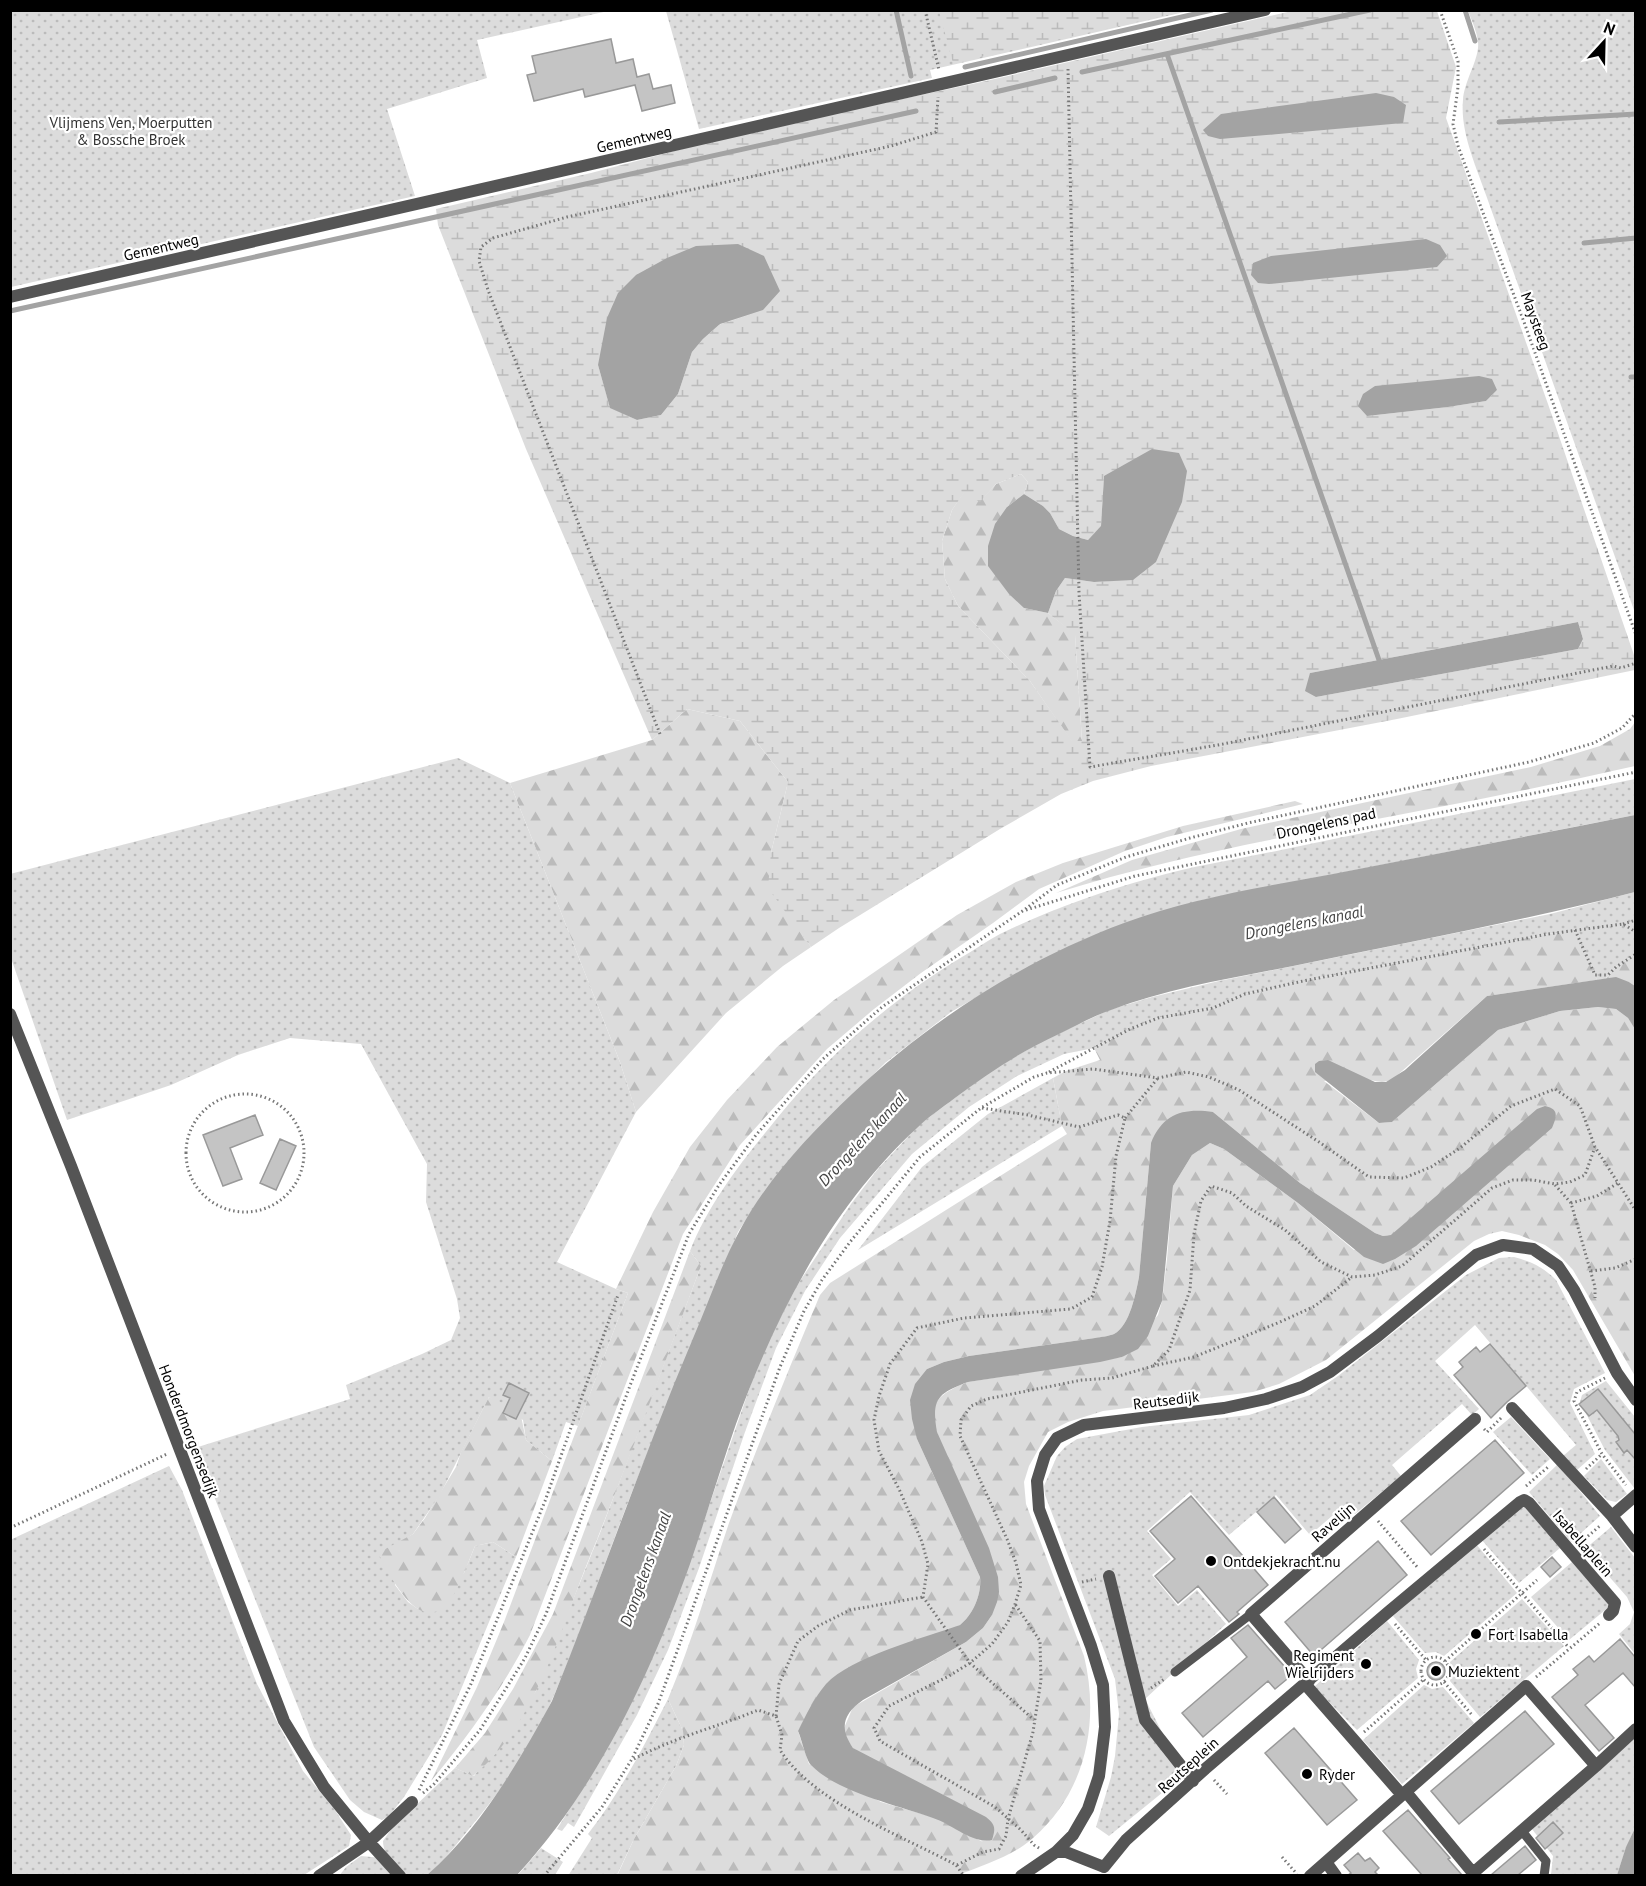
<svg xmlns="http://www.w3.org/2000/svg" width="1646" height="1886" font-family="'PT Sans',sans-serif">
	<style>
		.grass { fill: url(#grass-dots) }
		.forest { fill: url(#forest-firs); fill-rule: evenodd }
		.wetland { fill: url(#wetland-marsh); fill-rule: evenodd }
		.water { fill: #a3a3a3 }
		.lines { fill: none; stroke-linecap: round; stroke-linejoin: round }
		.stream { stroke: #a3a3a3; stroke-width: 5 }
		.building { fill: #c4c4c4; stroke: #999; stroke-width: 1.5 }
		.path { stroke: #777; stroke-width: 3; stroke-dasharray: 1.5 3; stroke-linecap: butt }
		.service { stroke: #555; stroke-width: 9 }
		.minor { stroke: #555; stroke-width: 12 }
		.poi-dot { fill: #000; stroke: #fff; stroke-width: 2 }
		.labels { text-anchor: middle; dominant-baseline: central; stroke-width: 4.5; stroke-linejoin: round; paint-order: stroke }
		.park-label { font-size: 15px; fill: #333; stroke: #fff }
		.street-label { font-size: 15px; fill: #000; stroke: #fff }
		.poi-label { font-size: 15px; fill: #000; stroke: #fff; text-anchor: start }
		.water-label { font-size: 16px; font-style: italic; fill: #444; stroke: #fff }
	</style>
	<defs>
		<pattern id="grass-dots" width="8" height="8" patternUnits="userSpaceOnUse" patternTransform="scale(1.5)"><rect width="8" height="8" fill="#dcdcdc"/><path d="M2 2h.1M6 6h.1" fill="none" stroke="#bbb" stroke-width="1.8" stroke-linecap="round"/></pattern>
		<pattern id="forest-firs" width="22" height="20" patternUnits="userSpaceOnUse" patternTransform="scale(1.5)"><rect width="22" height="20" fill="#dcdcdc"/><path d="M5 1l3.5 6h-7zM16 11l3.5 6h-7z" fill="#bbb"/></pattern>
		<pattern id="wetland-marsh" width="20" height="14" patternUnits="userSpaceOnUse" patternTransform="scale(1.5)"><rect width="20" height="14" fill="#dcdcdc"/><path d="M1 5h8M5 5V1M11 12h8M15 12V8" fill="none" stroke="#bbb"/></pattern>
	</defs>
	<rect width="100%" height="100%" fill="#fff"/>
	<!-- grass -->
	<path class="grass" d="M10 11 11 10 608 11 477 40 487 78 387 109 415 196 11 287Z
		M666 11H1189L930 70 932 78 699 129Z
		M1468 11H1635V613L1486 195C1476 166 1460 132 1463 100 1464 81 1480 58 1478 42 1477 32 1472 21 1468 11Z
		M458 758 510 783 620 1062 636 1112 557 1262 616 1289 628 1293 578 1426 566 1422 552 1461 526 1440 523 1420 489 1397 440 1495 413 1534 399 1543 395 1585 408 1602 418 1609 464 1573 475 1546 493 1542 516 1557 442 1735 404 1797 389 1816 382 1820 364 1812 350 1800 314 1747 196 1451 199 1441 198 1447 350 1399 346 1385 422 1354 451 1340 460 1318 457 1299 426 1202 427 1164 361 1044 290 1038 238 1055 171 1085 67 1120 11 958 10 874Z
		M1635 779V815L1202 900 1123 924 1081 941 1027 968 951 1012 885 1063 795 1153 754 1207 738 1232C703 1319 666 1405 632 1492 605 1561 582 1632 552 1700 532 1746 502 1790 469 1829 456 1845 443 1862 427 1875H406C397 1866 383 1856 383 1841L392 1828 455 1768 474 1776 536 1691 600 1533 701 1266 690 1251C710 1200 744 1159 778 1117 831 1052 891 1000 962 957 974 950 987 941 1000 934 1047 911 1100 892 1151 878 1193 866 1238 859 1281 850 1399 825 1517 803 1635 779Z
		M1635 892V954L1616 967 1605 979 1597 980 1574 931 1548 934 1303 981 1245 994 1213 1008 1158 1018 1130 1029 1094 1048 1064 1054 1017 1076 969 1107 912 1154 840 1238 805 1291 776 1348 745 1432 699 1568 668 1650 637 1715 574 1827 568 1823 562 1831 557 1829 595 1769 627 1710 689 1564 753 1378 767 1344 796 1287 851 1204 877 1170 920 1124 994 1069 1041 1042 1109 1010 1152 997 1219 981 1550 914Z
		M1053 1078 1062 1126 858 1250 922 1167 988 1114Z
		M1514 1257C1532 1262 1543 1267 1556 1280L1605 1373 1574 1389 1570 1403 1595 1454 1577 1470 1563 1456 1576 1445 1475 1325 1435 1361 1479 1409 1472 1415 1462 1404 1392 1465 1401 1476 1355 1514 1346 1504 1310 1535 1276 1495 1229 1535 1190 1492 1147 1531 1171 1559 1152 1575 1178 1606 1197 1590 1226 1624 1145 1699 1184 1775 1109 1836 1096 1827 1111 1777 1115 1756 1119 1714 1115 1679 1045 1495 1044 1486 1057 1456 1065 1447 1077 1439 1142 1427 1249 1415 1310 1395 1338 1376 1466 1275 1499 1258Z
		M1606 1381 1635 1417V1489L1605 1450 1580 1402 1582 1395Z
		M1511 1417 1550 1459 1532 1475 1493 1432Z
		M1601 1459 1627 1494 1616 1502 1607 1500 1584 1476Z
		M1558 1464 1600 1516 1571 1542 1529 1492Z
		M169 1466 182 1490 257 1684 303 1771 335 1810 351 1835 349 1846 304 1875H11L10 1540Z
		M1522 1504 1560 1548 1519 1583 1481 1539Z
		M1611 1527 1635 1558V1654L1619 1634 1630 1624 1634 1612 1627 1597 1585 1549Z
		M1476 1544 1517 1593 1444 1656 1436 1652 1425 1653 1393 1616Z
		M1572 1562 1610 1606 1569 1640 1531 1597Z
		M1522 1599 1564 1646 1480 1717 1450 1681 1452 1671 1450 1662Z
		M1387 1621 1419 1660 1416 1669 1418 1678 1357 1730 1314 1687Z
		M1424 1685 1432 1689 1443 1687 1474 1723 1402 1784 1363 1740Z
		M668 1699 683 1731 684 1745 676 1766 634 1839 617 1875 568 1876 592 1838 588 1834C620 1793 644 1746 668 1699Z
		M1635 1738V1828L1626 1848 1617 1875H1551L1553 1856 1532 1829Z
		M541 1848 563 1862 555 1875 517 1876Z
		M361 1856 382 1858 398 1876H339L346 1867Z"/>
	<!-- forest -->
	<path class="forest" d="M1021 474 1028 482 1024 494 1007 507 1024 608 1048 613 1075 634 1082 741 1072 742 1030 681 958 606 945 579 942 541 952 510 964 492 980 501 996 484Z
		M687 709 740 721 788 782 771 853 794 922 811 947 783 966 726 1013 636 1112 620 1062 510 783 652 740Z
		M1635 722V766C1539 788 1442 807 1345 825 1247 844 1151 863 1056 893L1132 860 1241 829 1531 767 1600 746 1630 729Z
		M1295 801 1303 804 1167 837 1125 851 1039 889 993 923 921 973 874 1009 827 1049 740 1145 683 1234 530 1635C503 1688 469 1735 431 1781L477 1687 504 1622 628 1293 616 1289 653 1212 690 1147 727 1100 777 1047 834 1000 957 915 1016 882 1063 863 1183 826Z
		M1575 930 1597 980 1487 996 1393 1079C1380 1085 1377 1080 1364 1079 1351 1077 1337 1080 1324 1081L1379 1123 1392 1122 1498 1030 1560 1011 1598 1007 1616 1009 1628 1018 1636 1029 1635 1376 1573 1270 1558 1254 1545 1245 1519 1235 1502 1231 1489 1234 1474 1241 1326 1360 1279 1384 1253 1392 1103 1411 1068 1422 1048 1432 1029 1466 1024 1482 1026 1504 1084 1656C1100 1722 1086 1792 1033 1838 1013 1856 983 1865 959 1875L617 1876 634 1839 676 1766 684 1745 683 1731 668 1699C692 1642 709 1582 729 1523 757 1446 788 1371 820 1295L830 1283 1067 1134 1062 1126 1053 1078 1066 1071 1100 1060 1094 1048 1130 1029 1158 1018 1213 1008 1245 994 1303 981 1548 934ZM1213 1112 1300 1183 1375 1233 1383 1236 1390 1235 1354 1250 1298 1203 1224 1149 1210 1143 1192 1155 1173 1186 1167 1259 1162 1301 1158 1315 1122 1357 968 1382C926 1398 928 1412 944 1451L992 1615 983 1628 966 1642 853 1707 844 1728 845 1737 853 1748 983 1842 936 1818 881 1802 809 1764 798 1731 818 1695 960 1625C973 1615 982 1594 980 1577L917 1439 927 1369 944 1362 969 1356 1095 1338C1101 1337 1109 1336 1114 1334 1130 1326 1136 1292 1139 1277L1151 1143Z
		M1635 954V986L1629 982 1605 979 1616 967Z
		M690 1251 701 1266C663 1367 626 1469 585 1569 557 1640 534 1725 473 1776L455 1768 485 1733 513 1689 553 1614Z
		M489 1397 520 1411 526 1440 552 1461 516 1557 493 1542 475 1546C469 1560 457 1594 447 1604 417 1635 389 1573 378 1553L413 1534 425 1518 456 1467 461 1452Z"/>
	<!-- wetland -->
	<path class="wetland" d="M939 11V10L1185 11 953 63Z
		M1292 11H1437L1456 67 1446 118 1548 404 1635 658V670L1397 719 1151 766 1093 781 1061 794 1000 829 839 928 811 947 768 888 771 853 788 782 740 721 687 709 652 740 526 449 438 225 436 209 591 173 739 134 977 83ZM763 310 720 324 703 339 692 352 678 394 661 415 637 420 610 407 598 365ZM1497 390 1486 401 1448 407 1367 416ZM1021 474 1028 482 1024 494 1043 506 1050 513 1059 529 1073 536 1088 540 1101 527 1104 476 1109 581 1094 582 1065 578 1056 591 1048 613 1075 635 1082 741H1072L1030 681 958 606 945 579 942 541 952 510 964 493 980 502 996 484ZM1578 622 1583 639 1578 649 1316 697 1310 673Z"/>
	<!-- water -->
	<path class="water" d="M1376 93 1394 97 1406 105 1403 123 1220 139 1208 136 1203 130 1221 114Z
		M1426 239 1440 245 1447 256 1437 267 1269 284 1258 283 1251 275 1253 263 1271 256Z
		M738 244 764 256 780 291 763 310 720 324 703 339 692 352 678 394 661 415 637 420 610 408 598 365 607 318 618 293 636 275 667 258 696 246Z
		M1479 376 1492 379 1497 390 1486 401 1448 407 1367 416 1358 406 1363 394 1375 386Z
		M1152 449 1179 453 1187 471 1182 502 1156 562 1133 580 1094 582 1065 578 1056 591 1048 613 1024 608 1009 594 988 566V546L995 524 1007 507 1024 494 1043 506 1050 513 1059 529 1073 536 1088 540 1101 526 1104 476Z
		M1578 622 1583 639 1578 649 1316 697 1305 691 1310 673Z
		M1635 815V892C1522 921 1407 942 1293 966 1232 978 1169 988 1111 1010 1093 1016 1076 1026 1059 1034 1022 1051 988 1073 955 1098 942 1108 928 1117 917 1128 831 1207 775 1316 736 1424 720 1470 706 1517 690 1564 650 1675 598 1787 517 1875H427C479 1830 519 1762 552 1701 601 1580 643 1456 694 1336 709 1301 722 1263 740 1230 768 1178 810 1134 852 1094 931 1020 1022 961 1124 923 1191 898 1263 887 1333 874 1434 854 1535 835 1635 815Z
		M1616 977 1629 982 1635 986V1029L1628 1018 1616 1009 1598 1007 1560 1011 1498 1030 1392 1122 1379 1123 1315 1072V1064L1319 1061 1328 1060 1375 1082H1386L1405 1070 1487 996Z
		M1545 1106C1559 1109 1557 1116 1552 1128L1416 1246 1395 1259 1383 1264 1364 1257 1298 1203 1224 1149 1210 1143 1192 1155 1173 1186 1162 1301 1148 1336 1138 1349 1122 1357 1100 1362 968 1382C938 1393 931 1399 937 1432L989 1548 998 1577 999 1592 997 1602 992 1615 983 1628 966 1642 863 1700C843 1714 839 1728 853 1748L986 1817C995 1824 996 1828 992 1840 972 1844 952 1824 933 1818 898 1805 838 1793 811 1765 806 1760 802 1740 798 1731 806 1715 814 1698 826 1684 851 1657 923 1638 960 1625 973 1615 982 1594 980 1577L917 1439 912 1419 910 1400 915 1384 927 1369 944 1362 969 1356 1095 1338C1101 1337 1109 1336 1114 1334 1130 1326 1136 1292 1139 1277L1151 1143C1163 1113 1184 1108 1213 1112L1300 1183 1375 1233 1383 1236 1391 1235 1537 1109Z
		M1635 1828V1875H1617L1626 1847Z"/>
	<g class="lines">
		<!-- stream -->
		<path class="stream" d="M896 10 911 76
			M1465 10 1475 41
			M1167 54 1379 660
			M965 67 1212 10
			M1082 72 1370 10
			M995 92 1055 78
			M1499 122 1636 114
			M1584 243 1636 238
			M10 311 916 111
			M1631 377H1636"/>
	</g>
	<!-- building -->
	<path class="building" d="M611 39 616 63 633 59 637 77 649 74 653 89 671 85 675 103 642 111 635 85 585 97 583 89 534 101 527 75 536 73 532 56Z
		M255 1115 263 1135 230 1148 242 1179 223 1186 203 1135Z
		M280 1139 296 1146 276 1190 260 1183Z
		M1490 1344 1526 1386 1507 1402 1491 1418 1454 1375 1463 1367 1459 1362 1476 1347 1480 1352Z
		M509 1383 529 1393 516 1419 503 1413 510 1398 503 1395Z
		M1598 1389 1635 1434V1459L1627 1450 1624 1453 1616 1442 1619 1440 1618 1436 1597 1410 1589 1416 1579 1404Z
		M1495 1440 1524 1473 1431 1555 1401 1521Z
		M1191 1496 1268 1585 1237 1612 1239 1614 1229 1622 1198 1586 1178 1603 1155 1576 1175 1559 1150 1531Z
		M1274 1497 1301 1529 1285 1543 1257 1512Z
		M1378 1541 1407 1575 1314 1656 1285 1622Z
		M1552 1557 1561 1567 1550 1577 1541 1567Z
		M1248 1625 1292 1675 1275 1689 1268 1681 1203 1737 1182 1713 1247 1657 1231 1638Z
		M1620 1639 1635 1657V1687L1623 1673 1585 1705 1614 1738 1599 1751 1552 1697 1578 1675 1573 1669 1589 1656 1594 1662Z
		M1427 1671a9 9 0 1 1 18 0a9 9 0 1 1-18 0Z
		M1525 1711 1554 1744 1459 1824 1431 1791Z
		M1294 1728 1357 1800 1327 1825 1265 1753Z
		M1408 1810 1450 1858 1448 1859 1462 1875H1422L1383 1831Z
		M1553 1822 1563 1833 1545 1849 1536 1838Z
		M1525 1846 1536 1860 1518 1875H1491Z
		M1358 1853 1365 1861 1370 1858 1379 1868 1375 1872 1378 1875H1348L1351 1873 1344 1865Z"/>
	<g class="lines">
		<!-- path -->
		<path class="path" d="M925 10 939 70
			M1440 10 1458 61V87L1453 124 1458 146 1524 322 1636 635
			M1068 69 1079 593 1090 767 1218 745 1613 666 1621 668 1636 663
			M660 734 488 290 479 261 481 247 493 238 567 217 891 146 936 132 938 97
			M1026 910 1135 876 1636 772
			M1623 924 1636 920
			M1575 930 1595 975H1608L1616 967 1636 954
			M1049 1072 1130 1029 1158 1018 1213 1008 1245 994 1303 981 1548 934 1623 924 1636 932
			M186 1153a59 59 0 1 1 118 0a59 59 0 1 1-118 0Z
			M982 1108 1028 1115 1079 1127 1118 1115 1125 1118 1116 1156 1110 1221 1102 1267 1092 1297 1071 1309 964 1318 917 1328 890 1364 879 1396 874 1420 879 1451 899 1489 922 1542 928 1564 923 1597 970 1663 1034 1720
			M1125 1118 1158 1078
			M1555 1185 1571 1203 1595 1287V1298
			M1571 1203 1597 1196 1618 1183
			M1591 1271 1615 1268 1636 1259
			M1153 1366 1194 1357 1280 1322 1315 1306 1352 1277
			M1605 1378 1577 1392 1574 1401 1602 1454 1626 1485
			M1484 1429 1487 1432 1501 1418
			M1586 1469 1602 1454
			M1526 1486 1548 1467
			M1378 1521 1418 1568
			M10 1528 167 1454
			M1581 1542 1601 1525
			M1484 1549 1569 1648
			M1082 1582 1096 1579
			M1395 1624 1426 1660
			M1421 1671a14 14 0 1 1 28 0a14 14 0 1 1-28 0Z
			M1445 1661 1537 1580
			M1536 1677 1600 1623
			M1444 1682 1472 1715
			M1151 1688 1166 1678
			M776 1716 779 1684 798 1641 818 1626 850 1610 923 1597
			M1364 1732 1423 1680
			M634 1759C673 1738 717 1727 758 1710L776 1716 782 1735 780 1750C813 1802 902 1836 956 1865L964 1876
			M1214 1780 1227 1794
			M419 1790 471 1684 545 1501 618 1295
			M423 1793 434 1784 480 1730 525 1658 546 1614 631 1383 689 1234 719 1185 756 1135 823 1059 882 1007 1024 910 1057 885 1126 857 1190 838 1248 823 1529 762 1594 743 1622 728 1636 713
			M1039 1848 1034 1845 1021 1830 995 1807 880 1741 874 1728 889 1706 949 1676 970 1663 992 1644 1008 1622 1015 1604 1021 1585 1016 1563 1007 1539 960 1436 961 1420 971 1406 987 1399 1082 1380 1112 1378 1153 1366 1169 1350 1190 1290 1194 1234 1201 1201 1211 1186 1232 1193 1246 1206 1285 1230 1321 1262 1352 1277 1375 1275 1402 1266 1492 1188 1513 1180H1533L1555 1184 1570 1182 1585 1175 1595 1147
			M1282 1857 1297 1874
			M957 1865 983 1852 999 1849 1006 1836 1008 1819 1033 1732 1041 1680 1040 1641 1015 1604
			M544 1876 602 1807 632 1759 658 1704 780 1367 804 1311 822 1280 850 1242 920 1157 981 1108 1034 1077 1047 1073 1093 1069 1158 1078 1186 1072 1209 1077 1239 1090 1319 1142 1369 1177 1404 1178 1431 1167 1460 1148 1511 1106 1555 1089 1580 1106 1595 1147 1636 1211"/>
		<!-- service -->
		<path class="service" d="M1175 1672 1251 1614
			M1522 1831 1546 1861 1544 1876"/>
		<!-- minor -->
		<path class="minor" d="M10 297 1265 10
			M10 1014 71 1166 284 1721 324 1787 369 1842 400 1876
			M1512 1408 1612 1516 1636 1547
			M1612 1516 1636 1495
			M1109 1576 1145 1720 1193 1781
			M1309 1681 1251 1614 1475 1419
			M1305 1684 1402 1795
			M1596 1766 1636 1729
			M1056 1852H1066L1104 1867
			M1326 1862 1336 1876
			M1104 1867 1126 1840 1205 1769 1387 1613 1520 1502 1524 1500 1529 1503 1615 1603 1613 1611 1609 1615
			M319 1876 369 1842 412 1802
			M1021 1876 1056 1852 1073 1835 1088 1809 1099 1776 1105 1727 1103 1685 1091 1646 1039 1509 1037 1481 1045 1455 1057 1438 1084 1425 1224 1408 1266 1399 1302 1387 1330 1372 1378 1336 1476 1255 1503 1245 1533 1249 1558 1266 1574 1290 1617 1373 1636 1400
			M1310 1876 1526 1686 1596 1766 1473 1873 1406 1792"/>
	</g>
	<!-- markers -->
	<g class="poi-dot">
		<circle cx="1211" cy="1561" r="6"/>
		<circle cx="1476" cy="1634" r="6"/>
		<circle cx="1366" cy="1664" r="6"/>
		<circle cx="1436" cy="1671" r="6"/>
		<circle cx="1307" cy="1774" r="6"/>
	</g>
	<g class="labels">
		<!-- park labels -->
		<g class="park-label">
			<text x="131" y="122">Vlijmens Ven, Moerputten<tspan x="131" dy="17">&amp; Bossche Broek</tspan></text>
		</g>
		<!-- street labels -->
		<g class="street-label">
			<text transform="translate(634 139) rotate(-13)">Gementweg</text>
			<text transform="translate(161 247) rotate(-13)">Gementweg</text>
			<text transform="translate(1536 321) rotate(70)">Maysteeg</text>
			<text transform="translate(1326 823) rotate(-12)">Drongelens pad</text>
			<text transform="translate(1166 1400) rotate(-7)">Reutsedijk</text>
			<text transform="translate(189 1431) rotate(69)">Honderdmorgensedijk</text>
			<text transform="translate(1333 1522) rotate(-41)">Ravelijn</text>
			<text transform="translate(1583 1543) rotate(49)">Isabellaplein</text>
			<text transform="translate(1188 1765) rotate(-42)">Reutseplein</text>
		</g>
		<!-- poi labels -->
		<g class="poi-label">
			<text x="1223" y="1561">Ontdekjekracht.nu</text>
			<text x="1488" y="1634">Fort Isabella</text>
			<text x="1354" y="1655" text-anchor="end">Regiment<tspan x="1354" dy="17">Wielrijders</tspan></text>
			<text x="1448" y="1671">Muziektent</text>
			<text x="1319" y="1774">Ryder</text>
		</g>
		<!-- water labels -->
		<g class="water-label">
			<text transform="translate(1304 922) rotate(-11)">Drongelens kanaal</text>
			<text transform="translate(862 1139) rotate(-47)">Drongelens kanaal</text>
			<text transform="translate(645 1569) rotate(-70)">Drongelens kanaal</text>
		</g>
	</g>
	<!-- border -->
	<rect width="1646" height="1886" fill="none" stroke="#000000" stroke-width="24"/>
	<!-- north arrow -->
	<g transform="translate(1604 42) rotate(22)" stroke="#ffffff" stroke-width="4.5" paint-order="stroke">
	<path d="M0-4.5L10 22L0 15L-10 22Z" fill="#000000"/>
	<text y="-9" font-size="16" font-weight="bold" text-anchor="middle" fill="#000000">N</text>
	</g>
</svg>
